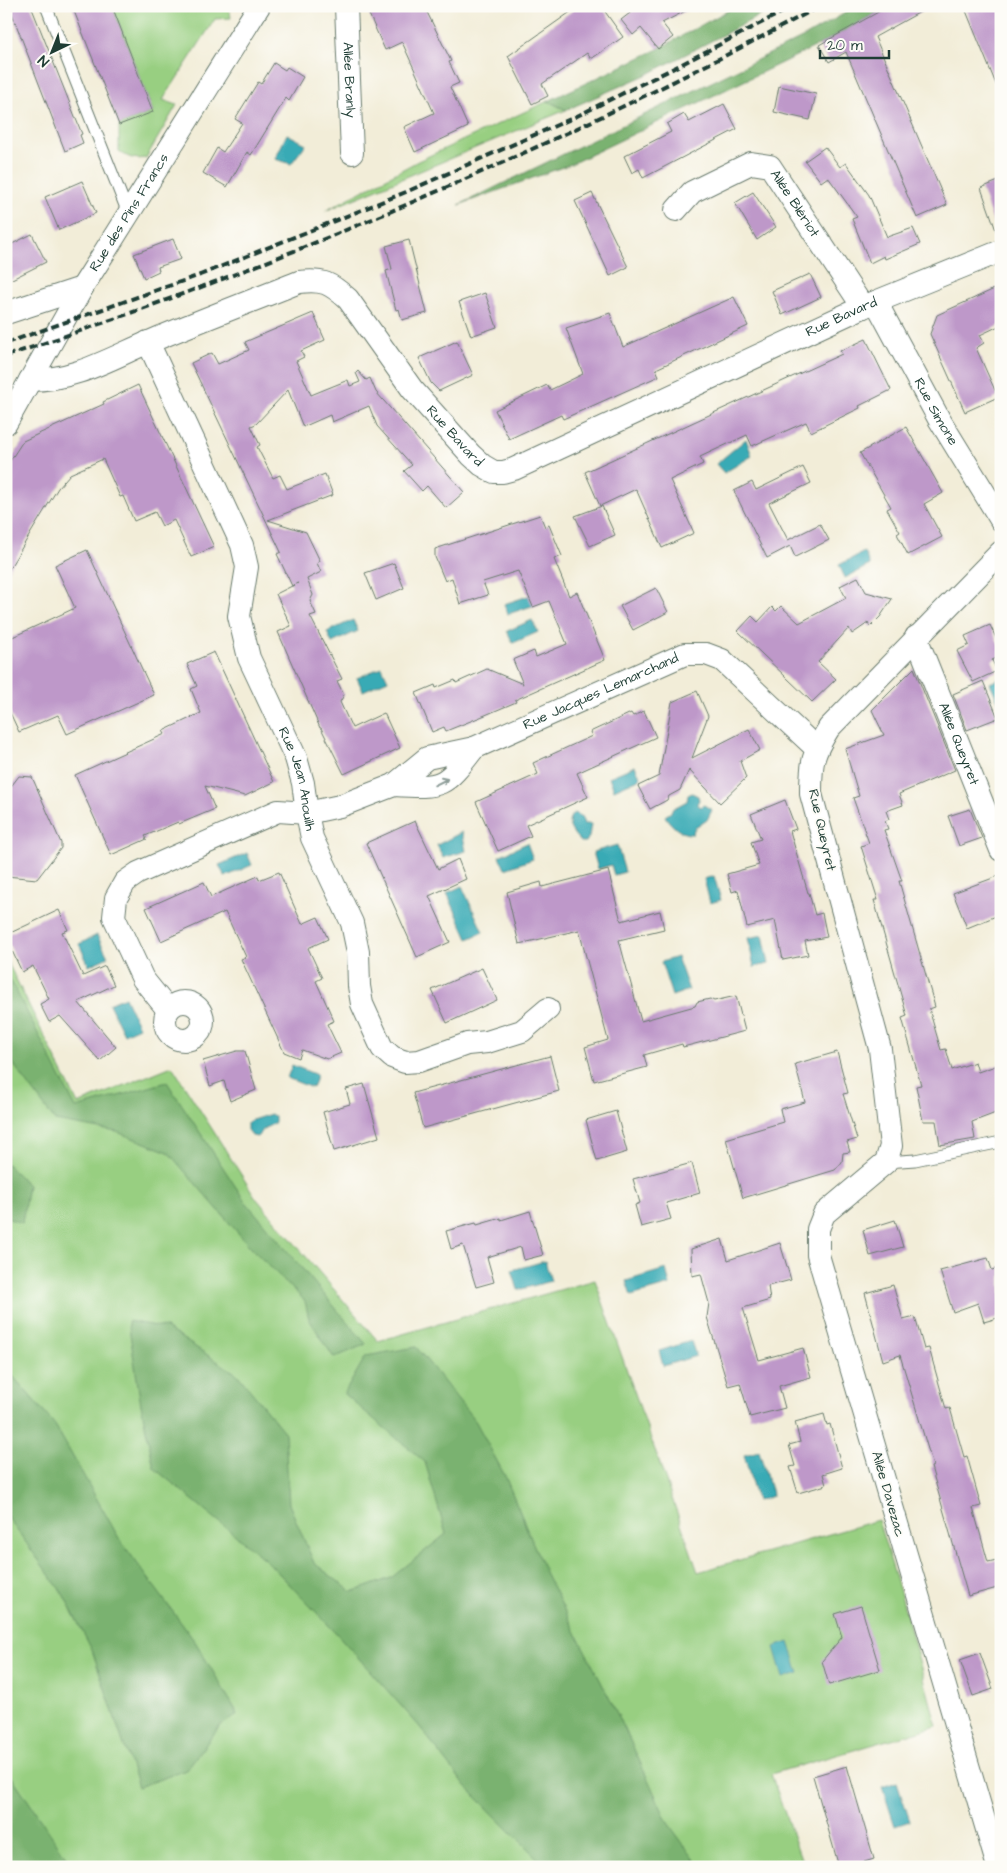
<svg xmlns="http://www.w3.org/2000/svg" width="1007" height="1873" font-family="'Architects Daughter',sans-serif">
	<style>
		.green { fill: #98cf81; stroke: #5c865a }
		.forest { fill: #7ab26f; stroke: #4c7852 }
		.water { fill: #39aab5; stroke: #2c7474 }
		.building { fill: #be98c9 }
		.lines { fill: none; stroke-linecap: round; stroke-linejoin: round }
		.lane-casing { stroke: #697b6d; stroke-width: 13 }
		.street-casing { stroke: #697b6d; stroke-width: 24 }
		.lane { stroke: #fff; stroke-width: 11 }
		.street { stroke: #fff; stroke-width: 22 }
		.rail { stroke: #1f3d34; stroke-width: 4; stroke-dasharray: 8 4; stroke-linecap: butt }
		.oneway { stroke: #8f9e9a }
		.labels { text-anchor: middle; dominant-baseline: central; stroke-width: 4; stroke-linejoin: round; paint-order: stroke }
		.street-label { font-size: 14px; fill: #1f3d34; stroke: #fdfcf7 }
	</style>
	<rect width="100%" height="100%" fill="#fdfcf7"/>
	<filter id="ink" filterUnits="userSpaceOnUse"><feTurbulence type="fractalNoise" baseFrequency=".02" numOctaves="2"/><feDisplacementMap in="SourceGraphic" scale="10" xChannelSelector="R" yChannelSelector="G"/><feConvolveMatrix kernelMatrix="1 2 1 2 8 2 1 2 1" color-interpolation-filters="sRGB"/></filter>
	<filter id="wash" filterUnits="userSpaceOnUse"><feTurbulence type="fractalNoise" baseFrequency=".0096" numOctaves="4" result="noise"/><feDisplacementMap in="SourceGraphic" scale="20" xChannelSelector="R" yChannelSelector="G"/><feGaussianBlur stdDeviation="1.12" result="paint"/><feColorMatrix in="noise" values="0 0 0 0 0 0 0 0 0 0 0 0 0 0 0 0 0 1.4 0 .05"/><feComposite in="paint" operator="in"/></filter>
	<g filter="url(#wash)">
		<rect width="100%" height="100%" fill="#f2edd8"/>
		<!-- green -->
		<path class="green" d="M112 6H229L231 18 215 19 163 100 177 105 146 158C135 160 128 158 119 151V125L153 112Z
			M548 101 566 110 325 211 418 161Z
			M6 959 78 1104 172 1066 256 1198 378 1341 595 1280 698 1572 878 1520 901 1595 937 1726 771 1774 804 1867H6Z"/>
		<!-- forest -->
		<path class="forest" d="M736 6H778L648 74 566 110 548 101 658 49Z
			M857 6H889L819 45 571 164 459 205 806 36Z
			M6 971 76 1108 167 1082 245 1201 366 1344 334 1358 309 1319 305 1301 252 1249 168 1152 117 1132 55 1121 6 1054Z
			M6 1163 28 1185 22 1223 6 1218Z
			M128 1321 166 1328 237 1374 285 1433 289 1504 314 1563 352 1592 391 1578 446 1534 425 1462 344 1394 366 1356 416 1347 476 1422 505 1476 545 1572 622 1723 668 1823 700 1867H546L466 1787 419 1726 338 1635 268 1562 154 1468 141 1405Z
			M6 1368 55 1425 120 1540 196 1643 238 1714 220 1726 186 1770 138 1787 92 1650 63 1594 6 1515Z
			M6 1768 68 1860 70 1867H6Z"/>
		<!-- water -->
		<path class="water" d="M287 134 306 144 291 164 275 159Z
			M746 439 752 456 724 473 716 464Z
			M864 552 870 565 845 578 839 565Z
			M531 595 535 605 508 614 504 604Z
			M353 620 358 631 332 643 327 632Z
			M532 620 538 632 513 643 507 631Z
			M382 667 388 680 363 691 357 678Z
			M1001 678V707L990 683Z
			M635 766 641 778 614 790 609 777Z
			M692 793 698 796 699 800 697 804 701 807 704 805 712 810 707 820 694 829 693 834C681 835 671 826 665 816L671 812 672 809 687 801 688 795Z
			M574 813 581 816 584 824H591L589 837 586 842H581C573 834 563 822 574 813Z
			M462 832 466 851 443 858 437 845Z
			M527 843 533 859 505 869 499 856Z
			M617 845 625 872 614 875 611 865 598 869 593 852Z
			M247 853 252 865 225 877 219 865Z
			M714 876 721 900 710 903 704 879Z
			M462 886 483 932 468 939 447 893Z
			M97 935 108 957 89 966 79 944Z
			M763 935 769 964 754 967 748 938Z
			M677 957 689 990 672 996 661 962Z
			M125 997 139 1027 124 1034 109 1004Z
			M292 1065 317 1075 312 1088 287 1078Z
			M271 1114 275 1117V1123L265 1128 257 1137 252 1136 247 1130V1123L249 1121Z
			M545 1261 551 1281 518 1290 512 1270Z
			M666 1269 670 1285 631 1296 626 1281Z
			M691 1341 696 1356 663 1366 659 1351Z
			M759 1451 773 1496 757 1501 744 1455Z
			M789 1642 799 1673 783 1678 774 1647Z
			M897 1782 910 1821 895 1826 882 1787Z"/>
		<g id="blocks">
			<!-- building -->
			<path class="building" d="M9 6H31L82 134 80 135 83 143 65 151Z
				M72 6H112L153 112 119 125Z
				M381 6H424L451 61 449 62 459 83 450 87 468 127 415 152 404 127 434 113 402 42 385 50 368 12Z
				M579 6H601L623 37 591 59 587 53 542 84 548 96 532 104 508 56Z
				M639 6H695L662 23 673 37 658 49 641 28 633 35 621 20Z
				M889 6H931L875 37 947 205 917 218 846 52 829 62 819 45Z
				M964 6H1001V94H1000Z
				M274 63 285 70 287 67 303 77 289 101 286 98 251 155 247 152 227 187 203 173 217 148 223 152 242 123 235 119 258 82 261 84Z
				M779 86 816 94 810 120 774 112Z
				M724 104 737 129 643 178 639 169 632 173 624 156 671 132 667 124 684 114 689 122Z
				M825 147 840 167 846 163 869 195 887 237 913 228 920 244 885 259 884 256 870 263 852 219 857 217 828 177 821 182 805 161Z
				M1001 180V236H998L981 188Z
				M82 181 96 213 59 230 45 197Z
				M753 192 776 227 757 240 735 203Z
				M592 193 628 267 610 276 575 201Z
				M32 234 46 262 6 282V247Z
				M173 239 181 259 158 267 159 271 144 278 134 254Z
				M409 240 427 313 402 320 399 309 396 310 386 271 392 269 386 246Z
				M810 274 821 297 782 315 772 291Z
				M1001 286V325L980 335 984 343 976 348 998 397 965 412 930 334 937 315Z
				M485 293 497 327 471 336 459 302Z
				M734 297 748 326 656 369 659 376 563 419 561 415 509 439 495 410 547 385 550 390 583 374 566 328 610 313 623 347Z
				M313 313 325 340 301 351 304 357 296 361 311 395 348 380 350 386 360 382 356 373 358 371 366 380 370 378 376 392 464 492 446 508 427 486 422 491 404 471 412 465 377 426 369 406 332 422 330 415 303 427 288 390 256 424 251 426 260 445 257 447 273 478 280 475 287 489 325 474 333 495 268 520 306 532 320 561 317 563 321 572 307 579 313 595 310 601 316 614 310 616 342 679 337 681 344 695 340 702 352 728 384 713 400 748 344 774 321 728H320L278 632 291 626 276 594 298 583 292 586 277 554 281 552 191 363 212 353 218 364 249 350 245 342Z
				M866 339 891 390 859 406 860 408 811 432 806 422 752 446 747 435 700 457 703 464 670 480 694 533 662 548 636 489 600 506 585 472 842 354 840 351Z
				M457 341 473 375 439 391 431 383 419 358Z
				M138 385 214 547 191 557 174 520 162 526 155 512 134 521 123 496 120 497 103 459 70 474 58 488 6 574V467L23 441 104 404 103 402Z
				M906 427 943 493 924 504 942 537 908 555 897 534 900 532 887 509 891 507 860 453Z
				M803 467 811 483 769 503 788 540 820 524 829 540 795 557 790 546 767 558 734 491 752 482 756 490Z
				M602 506 615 535 590 546 575 516Z
				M540 515 545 527 549 525 562 556 554 559 569 596 577 592 605 660 515 700 516 702 483 716 446 731 444 727 432 732 416 693 435 685 436 688 455 680 456 683 487 669 523 684 513 660 534 651 536 657 567 644 549 601 533 607 518 571 483 582 488 595 460 604 452 578 445 581 435 557V549Z
				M87 550 154 695 67 734 58 715 19 732 6 704V640L75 608 55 565Z
				M394 563 404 588 376 600 365 573Z
				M858 577 866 592 892 599 880 617 870 627 868 623 852 634 849 628 818 662 836 679 812 702 738 631 752 616 758 622 772 607 776 611 781 606 799 623 846 598 840 586Z
				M656 588 668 612 633 630 620 606Z
				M990 625 1001 649V656L992 660 997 671 973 682 957 651 969 645 965 636Z
				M214 652 274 782 245 796 205 786 215 809 179 824 178 822 145 836 147 839 111 855 75 775 165 734 163 731 201 713 191 689 197 686 187 664Z
				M914 668 955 770 899 794 903 805 886 811 889 819 885 821 888 829 884 830 902 881H899L935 1007 929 1009 941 1050 946 1049 952 1070 975 1062 978 1072 1001 1064V1111L972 1122 975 1139 940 1145 936 1121H923L916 1086 921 1085 902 1018 907 1016 874 900H878L861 846 869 843 853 798 859 796 845 749 884 735 872 710Z
				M983 681 998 718 967 730 953 694Z
				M697 691 708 716 692 758 749 729 760 750 740 761 746 778 720 803 689 770 680 790 669 796 667 800 650 809 638 786 659 776 672 702Z
				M644 711 656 737 577 773 588 797 526 825 531 836 498 851 476 802 538 774 533 763 592 736 590 732 631 713 633 716Z
				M19 776 32 777 61 843V848L37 879 6 876V793Z
				M785 800 796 829 790 831 808 893H809L815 915 822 913 827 937 805 941 808 955 783 960 775 920 747 927 738 890 732 892 727 874 759 865 751 842 761 839 751 814Z
				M970 809 982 838 959 846 948 816Z
				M415 821 438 869 458 859 466 879 429 896 450 942 417 957 366 843Z
				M608 870 621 921 660 911 664 929 619 940 641 1021 695 1006 697 1002 710 999 714 1001 736 996 745 1031 683 1047 682 1044 644 1055 647 1067 594 1081 585 1047 608 1040 579 930 519 944 507 892 541 882 542 887Z
				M279 872 302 924 318 917 328 939 308 948 322 978 316 981 334 1021 327 1024 341 1053 327 1059 302 1050 299 1058 284 1052 241 959 246 957 225 912 161 941 146 908 204 882 211 897 258 876 259 880Z
				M1001 875V914L967 928 953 893Z
				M59 910 68 930 62 932 83 976 105 966 114 985 78 1002 116 1047 100 1061 60 1016 49 1022 40 1004 49 999 33 966 22 972 6 938V935Z
				M482 968 497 1000 447 1023 432 990Z
				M237 1051H245L256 1090 230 1101 224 1081 210 1086 203 1061Z
				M837 1052 848 1093 843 1094 857 1139 847 1142 850 1152 843 1153 842 1162 835 1170 743 1198 726 1139 783 1122 780 1109 805 1102 795 1064Z
				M550 1056 559 1091 423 1128 413 1093Z
				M364 1084 379 1137 334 1151 323 1112 350 1104 346 1089Z
				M616 1111 627 1152 597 1161 586 1120Z
				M692 1163 700 1193 666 1203 671 1219 641 1227 635 1205 640 1203 633 1179Z
				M530 1211 543 1255 524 1260 521 1247 487 1257 494 1282 476 1287 463 1245 451 1249 446 1231 476 1223 477 1225 501 1218V1220Z
				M895 1220 903 1247 870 1256 863 1230Z
				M722 1239 728 1260 780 1243 791 1280 768 1286 770 1300 743 1308 759 1360 803 1348 811 1377 779 1386 785 1408 750 1417 740 1383 728 1386 707 1317 709 1303 701 1274 692 1276 691 1249Z
				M988 1258 992 1270 1001 1267V1317L984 1322 978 1303 953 1312 940 1271Z
				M893 1285 903 1320 915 1317 924 1349 929 1348 946 1409 950 1408 964 1457 967 1456 981 1506 973 1508 988 1562 1001 1559V1587L968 1596 931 1467 933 1466 900 1355 883 1361 865 1293Z
				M824 1414 827 1425 830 1424 842 1468 823 1474 826 1485 798 1493 790 1467 795 1466 789 1445 800 1442 795 1422Z
				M861 1606 880 1670 829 1685 822 1661 842 1637 835 1614Z
				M980 1653 993 1689 973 1696 960 1660Z
				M847 1766 874 1859 848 1867H839L813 1776Z"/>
		</g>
	</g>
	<g filter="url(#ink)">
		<use href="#blocks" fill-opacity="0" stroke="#697b6d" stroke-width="1"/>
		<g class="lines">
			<defs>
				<path id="lane" d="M46 6 128 213
					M886 1162 915 1160 1001 1142"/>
				<g id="street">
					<path id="s1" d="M346 6 352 153"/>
					<path id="s2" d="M676 210 692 192 751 163 770 166 863 307"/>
					<path id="s3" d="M876 302 939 419 1001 520"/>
					<path d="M6 313 82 288"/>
					<path id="s4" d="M148 342 242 545 247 567 239 616 249 658 296 758 303 783 307 813 312 838 352 923 358 952 359 986 362 1004 382 1048 392 1057 405 1062 419 1061 467 1044 487 1042 522 1031 548 1009"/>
					<path id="s5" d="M30 380C75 380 109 359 149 342 199 321 249 302 299 282 323 279 330 283 348 299L412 389 471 455 482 465 494 472H503L514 469 863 307 1001 251"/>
					<path id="s6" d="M6 423 82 288 259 6"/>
					<path id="s7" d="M916 637 1001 850"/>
					<path d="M394 785C444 788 444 787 474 748"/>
					<circle cx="184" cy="1021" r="19"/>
					<path id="s8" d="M168 1010 143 979 114 917 116 898 125 882 138 873 278 811 307 813 340 806 394 785 427 758 474 748 685 654H706L722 660 816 748"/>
					<path d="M998 1867 818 1255V1229L824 1214 886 1162 891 1146 880 1049 811 794C811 762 812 755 829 728L1001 552"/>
				</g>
			</defs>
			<!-- lane casing -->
			<use href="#lane" class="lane-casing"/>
			<!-- street casing -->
			<use href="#street" class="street-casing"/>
			<!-- lane -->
			<use href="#lane" class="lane"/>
			<!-- street -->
			<use href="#street" class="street"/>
			<!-- rail -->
			<path class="rail" d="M6 343 200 275 406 192 575 117 676 67 794 6
				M6 356C287 263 559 146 820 6"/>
		</g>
		<!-- one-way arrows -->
		<defs><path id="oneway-shaft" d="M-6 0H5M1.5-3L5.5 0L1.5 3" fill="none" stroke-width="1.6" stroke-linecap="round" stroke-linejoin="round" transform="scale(1.25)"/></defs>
		<use class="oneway" href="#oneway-shaft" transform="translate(441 782) rotate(-26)"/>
	</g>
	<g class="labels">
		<!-- street labels -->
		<g class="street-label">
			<text stroke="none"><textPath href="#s1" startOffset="74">Allée Branly</textPath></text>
			<text stroke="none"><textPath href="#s2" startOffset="154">Allée Blériot</textPath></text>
			<text stroke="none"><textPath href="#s6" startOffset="244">Rue des Pins Francs</textPath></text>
			<text stroke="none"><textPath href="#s5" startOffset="951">Rue Bavard</textPath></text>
			<text stroke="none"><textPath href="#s3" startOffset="125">Rue Simone</textPath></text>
			<text stroke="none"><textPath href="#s5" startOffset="516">Rue Bavard</textPath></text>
			<text stroke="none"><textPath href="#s8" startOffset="665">Rue Jacques Lemarchand</textPath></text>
			<text stroke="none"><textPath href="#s7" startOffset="115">Allée Queyret</textPath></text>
			<text stroke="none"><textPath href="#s4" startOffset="470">Rue Jean Anouilh</textPath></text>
			<text transform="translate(822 830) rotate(77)">Rue Queyret</text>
			<text transform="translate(888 1494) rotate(74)">Allée Davezac</text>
		</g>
	</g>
	<!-- margin -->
	<rect width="1007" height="1873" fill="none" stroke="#fdfcf7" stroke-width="25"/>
	<!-- north arrow -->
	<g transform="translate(52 52) rotate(223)" stroke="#fdfcf7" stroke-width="4" paint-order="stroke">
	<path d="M0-4L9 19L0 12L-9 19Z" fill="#1f3d34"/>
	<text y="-8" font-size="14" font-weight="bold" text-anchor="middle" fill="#1f3d34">N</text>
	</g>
	<!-- scale -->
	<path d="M820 50v8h69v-8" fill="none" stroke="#1f3d34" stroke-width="2.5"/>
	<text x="827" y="50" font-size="15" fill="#1f3d34" stroke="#fdfcf7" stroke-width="4" paint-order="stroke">20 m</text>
</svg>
